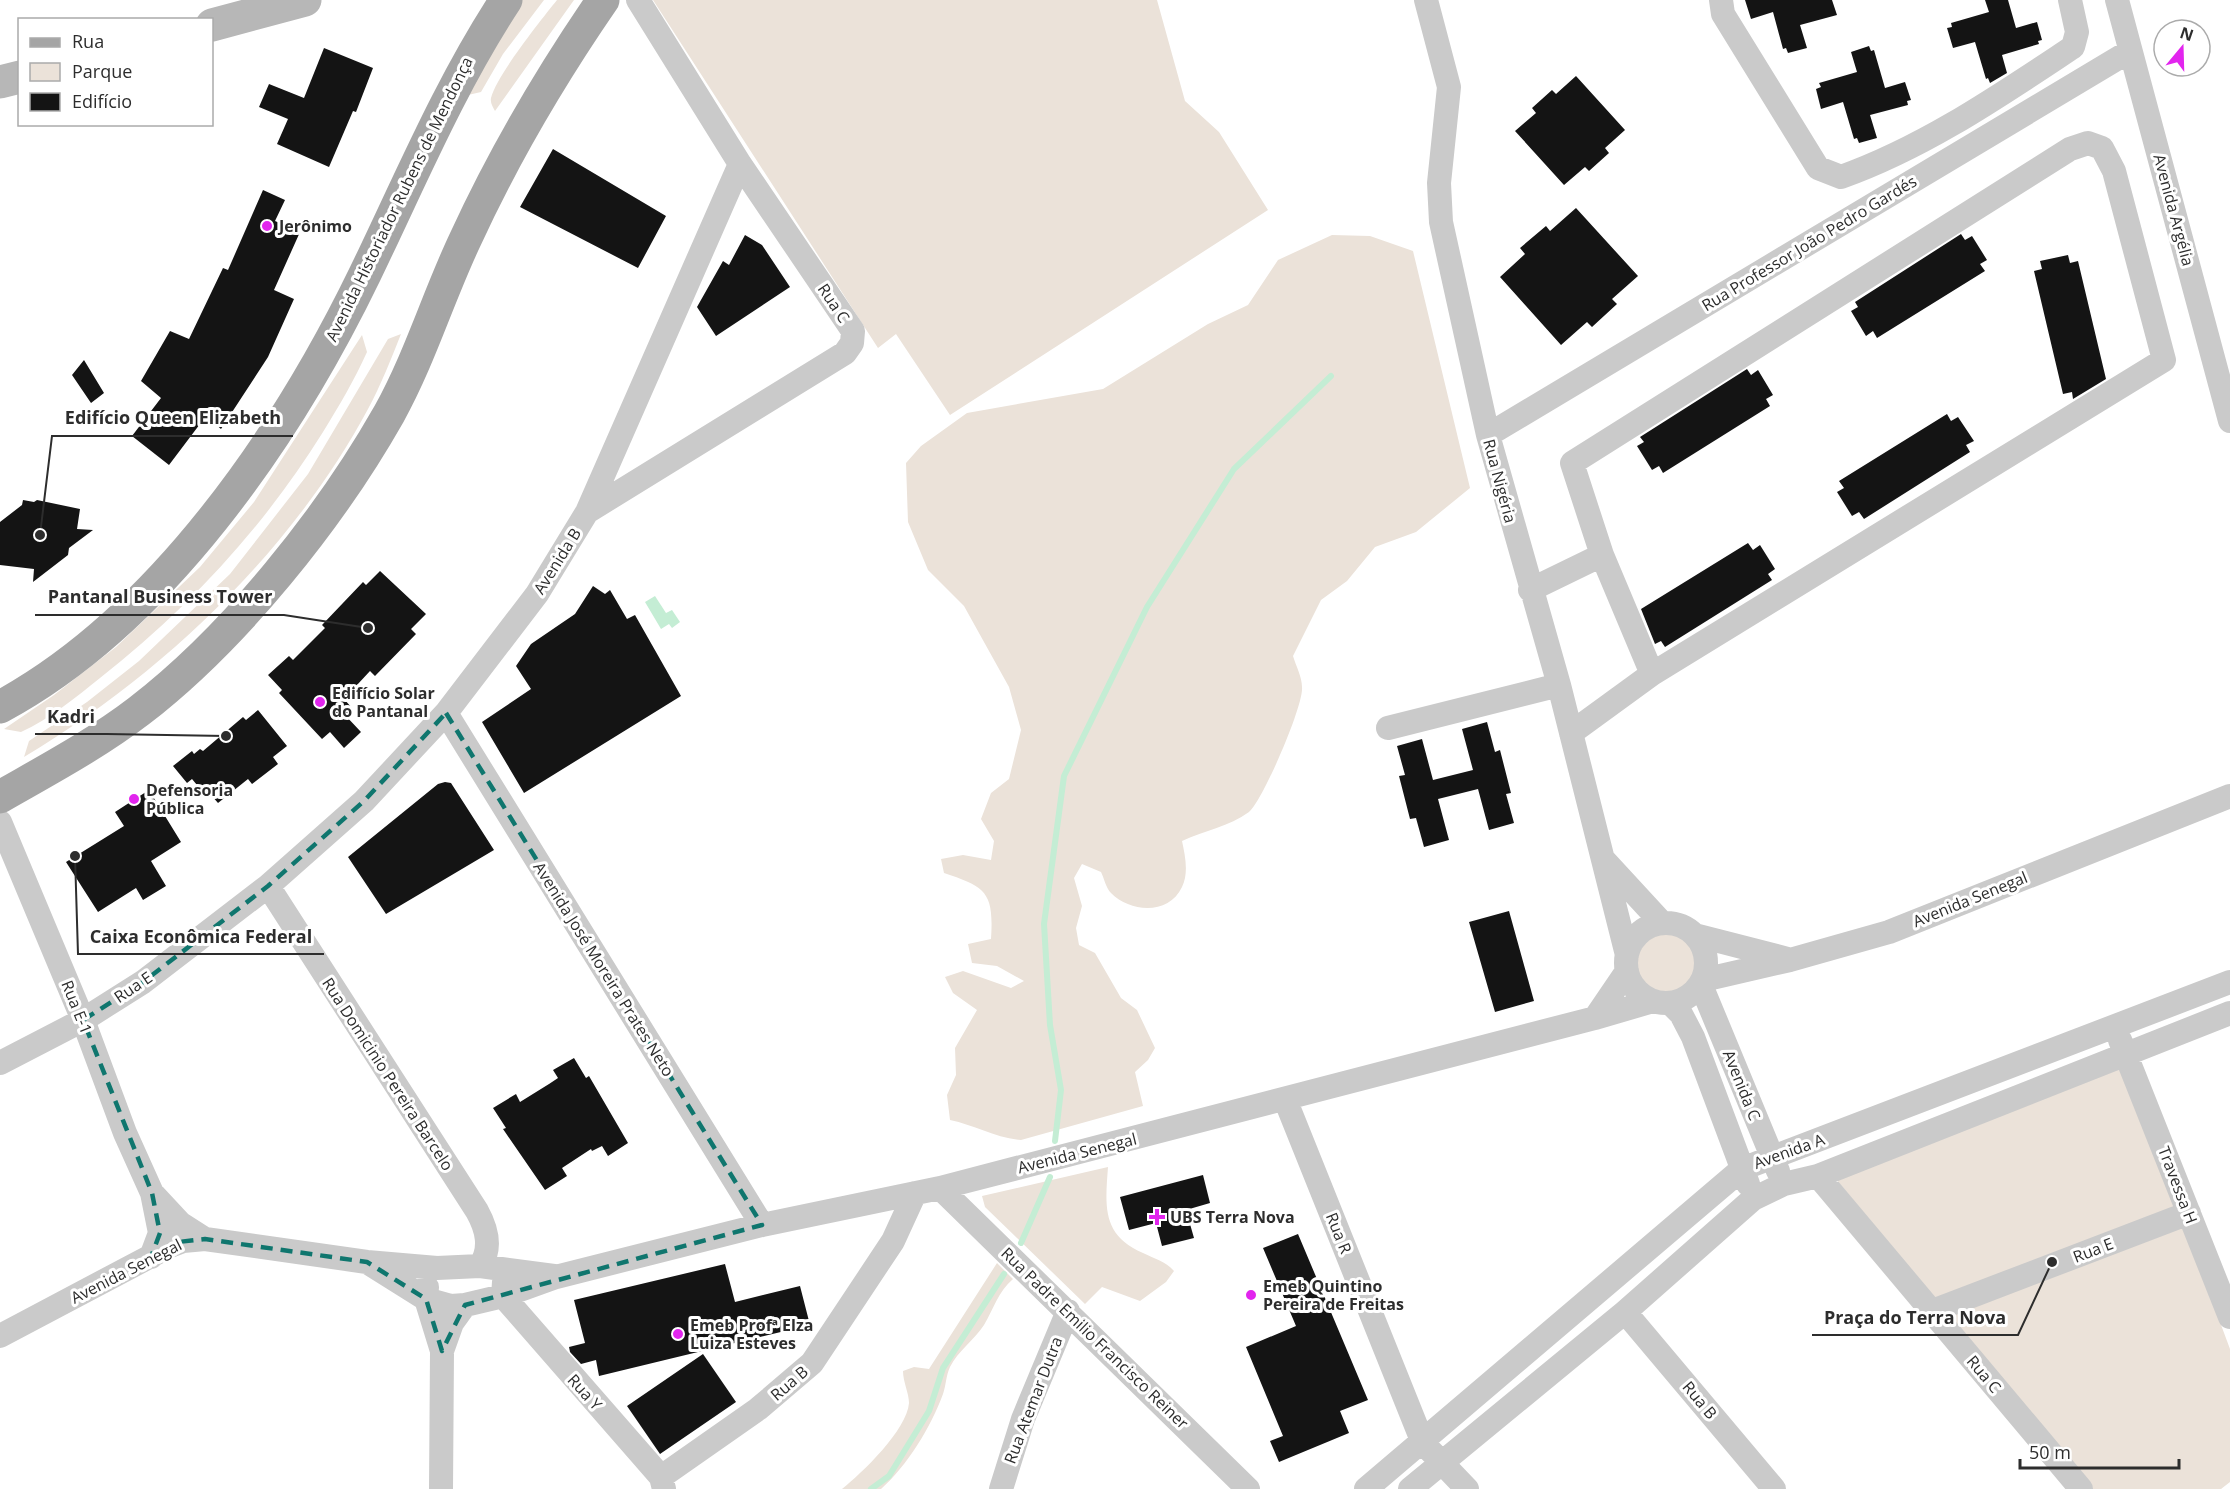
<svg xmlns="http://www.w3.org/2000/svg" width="2230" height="1489" font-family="'Open Sans',sans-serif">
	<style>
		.green { fill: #ebe2d9 }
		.water { fill: #c4edd4 }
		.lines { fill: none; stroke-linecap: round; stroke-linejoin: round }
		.stream { stroke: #c4edd4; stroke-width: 6 }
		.building { fill: #141414 }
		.street { stroke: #cacaca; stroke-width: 24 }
		.secondary { stroke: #b7b7b7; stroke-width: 33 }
		.primary { stroke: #a5a5a5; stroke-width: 33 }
		.marked { fill: none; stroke: #0f766e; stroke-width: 4.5; stroke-dasharray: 12 8; stroke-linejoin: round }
		.poi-dot { fill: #e225ee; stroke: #fff; stroke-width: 2 }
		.labels { text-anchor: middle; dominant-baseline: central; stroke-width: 6; stroke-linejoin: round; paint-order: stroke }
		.street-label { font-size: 16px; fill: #2d2d2d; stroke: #fff }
		.poi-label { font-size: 16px; font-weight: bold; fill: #2d2d2d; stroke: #fff; text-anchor: start }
		.leader { fill: none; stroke: #2d2d2d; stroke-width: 2 }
		.callout-dot { fill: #2d2d2d; stroke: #fff; stroke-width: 2 }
		.callout-label { font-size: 18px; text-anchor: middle; font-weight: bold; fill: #2d2d2d; stroke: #fff; stroke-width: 6; stroke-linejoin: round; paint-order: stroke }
	</style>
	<rect width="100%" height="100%" fill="#fff"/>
	<!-- green -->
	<path class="green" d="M522 0H544L503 54 481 92 468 95 502 30Z
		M557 0H574L495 111C493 107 490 103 491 98 497 75 541 20 557 0Z
		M653 0H1157L1185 101 1219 132 1268 210 950 415 896 334 878 348Z
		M1332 235 1370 236 1413 251 1470 488 1416 532 1375 547 1347 581 1321 600 1293 656C1296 666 1302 677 1302 687 1304 705 1262 802 1249 812 1229 827 1205 830 1182 841 1185 855 1189 873 1182 887 1169 915 1131 913 1111 893 1106 888 1104 878 1101 872L1082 864 1074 878 1082 906 1076 928 1079 945 1095 953 1121 998 1137 1010 1155 1048 1148 1060 1135 1072 1143 1106 1021 1140C996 1138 974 1125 950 1120L947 1095 956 1075 955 1048 977 1010 953 993 945 977 963 971 1011 988 1024 981 997 966 972 963 968 944 991 939C994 892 986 887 944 873L941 859 963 855 991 860 994 841 981 819 991 793 1009 779 1021 730 1009 687 964 606 928 570 908 522 906 463 921 446 967 413 1103 389 1208 324 1248 305 1278 260Z
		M401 334C391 359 381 385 368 409 292 551 162 675 24 757L29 741 87 702 139 661 230 574 308 474 388 339Z
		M362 335 367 352C355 379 339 406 323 432 264 527 188 609 100 678 76 697 50 719 21 732L4 729 54 695 116 647 200 567 254 502Z
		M1637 964a30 30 0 1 1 60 0a30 30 0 1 1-60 0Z
		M2123 1061 2230 1349V1482L2221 1489H2091L1835 1178Z
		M1108 1167C1105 1207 1102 1235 1143 1253 1155 1259 1165 1261 1174 1271L1166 1282 1140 1301 1102 1287 1085 1304 985 1207 982 1196Z
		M997 1263 1013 1279C998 1292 994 1308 984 1325 974 1340 958 1351 950 1367 946 1375 946 1386 943 1394 931 1427 907 1466 881 1489H842C862 1473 907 1430 909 1403 909 1393 903 1382 903 1371L914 1367 929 1369Z"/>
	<!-- water -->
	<path class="water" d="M655 596 666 613 672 610 680 622 672 628 669 624 661 629 645 602Z"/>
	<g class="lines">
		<!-- stream -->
		<path class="stream" d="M1055 1141 1061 1090 1050 1025 1044 924 1064 776 1147 607 1234 469 1331 376
			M1021 1243 1050 1177
			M871 1489 889 1476 929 1411 943 1368 1004 1274"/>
	</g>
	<!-- building -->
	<path class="building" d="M1745 0H1832L1837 15 1800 25 1807 48 1788 53 1786 48 1783 49 1773 12 1751 19Z
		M1985 0H2008L2016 28 2037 22 2042 40 2038 41 2039 44 2002 55 2007 73 1990 83 1988 78 1986 79 1975 42 1953 48 1947 28 1952 27 1951 23 1989 12Z
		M1869 46 1871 51 1874 50 1885 88 1905 82 1911 100 1907 101 1908 105 1870 115 1877 138 1859 143 1857 138 1854 139 1843 102 1821 109 1816 89 1821 87 1819 83 1857 72 1851 52Z
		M324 48 373 68 356 112 353 111 329 167 277 144 288 119 259 107 269 84 304 98Z
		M1576 76 1625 130 1605 148 1609 153 1589 171 1585 167 1564 185 1515 131 1536 113 1532 108 1552 90 1556 94Z
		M553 149 666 216 638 268 520 207Z
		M263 190 285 200 275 221 300 232 274 290 294 299 268 357 221 429 206 416 169 465 132 436 161 398 141 381 170 331 189 339 223 268 228 270Z
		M1576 208 1638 276 1612 299 1617 304 1592 327 1587 322 1561 345 1500 277 1525 254 1520 248 1546 226 1550 231Z
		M1961 234 1965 240 1972 236 1987 260 1980 264 1985 271 1877 338 1873 331 1866 336 1851 311 1858 307 1855 302Z
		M745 235 762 245 790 287 716 336 697 307 723 261 729 265Z
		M2068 255 2070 263 2078 261 2106 379 2073 399 2072 392 2063 394 2034 271 2042 269 2040 261Z
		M84 360 104 393 91 403 72 375Z
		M1747 369 1751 375 1758 370 1773 395 1766 399 1770 406 1663 473 1659 466 1652 470 1637 446 1644 442 1640 437Z
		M1947 414 1951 421 1958 417 1974 441 1966 445 1970 452 1864 519 1859 512 1852 516 1837 492 1844 488 1839 481Z
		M23 500 34 502 37 500 80 509 77 529 93 530 69 548 68 555 33 582 34 569 0 565V522L22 505Z
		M1748 543 1753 550 1760 545 1775 569 1768 574 1772 580 1665 647 1661 641 1655 644 1641 609Z
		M380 571 426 614 411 629 416 634 375 676 370 671 344 699 352 708 345 715 361 732 344 748 330 732 322 739 279 693 282 690 268 675 289 656 293 660 325 628 322 625 363 582 366 585Z
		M593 586 605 594 610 590 627 619 635 615 681 696 524 793 482 722 531 689 516 666 531 644 575 614Z
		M258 710 287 746 273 757 278 764 252 784 248 779 218 803 205 788 202 791 192 779 187 783 173 766 192 751 194 754 200 749 203 751 243 717 246 720Z
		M1487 722 1495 752 1500 750 1511 793 1506 794 1514 823 1489 830 1478 789 1438 799 1449 840 1424 847 1416 818 1410 819 1399 776 1405 775 1397 746 1422 739 1433 780 1473 770 1462 729Z
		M445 782 451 783 494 850 386 914 348 857 438 784Z
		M149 790 181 842 151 861 166 886 143 900 136 888 98 912 66 862 124 826 115 812Z
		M1509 911 1534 1001 1495 1012 1469 922Z
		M574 1058 586 1078 589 1076 628 1143 608 1156 602 1146 592 1151 591 1149 562 1168 567 1176 545 1190 503 1129 506 1128 493 1108 516 1094 520 1102 549 1084 558 1078 553 1070Z
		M1203 1175 1210 1203 1186 1210 1194 1238 1162 1246 1156 1223 1129 1230 1120 1197Z
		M1298 1234 1368 1400 1340 1411 1349 1433 1279 1462 1270 1441 1283 1436 1246 1347 1296 1326 1263 1248Z
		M725 1264 735 1302 800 1286 810 1325 599 1376 596 1360 581 1364 570 1352 569 1347 585 1343 574 1300Z
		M703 1354 736 1402 660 1454 627 1406Z"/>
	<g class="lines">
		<!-- street -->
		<path class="street" d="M1426 0 1449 87 1439 183 1441 222 1488 435 1559 685 1627 955
			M1721 0 1723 14 1818 168 1841 177C1925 147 1999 96 2073 47L2077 32 2070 0
			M2117 0 2230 421
			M1488 435 2130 51
			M587 512 845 353 852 343 853 331 740 164 638 0
			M1530 590 1602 555
			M446 713 762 1225
			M1388 728 1559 685
			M1571 733 1652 674 2164 360 2114 171 2102 148 2088 143 2070 149 1572 463 1602 555 1652 674
			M0 822 83 1020 125 1133 152 1193 160 1233 151 1257
			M1603 859 1662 923
			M268 886 477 1211C487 1229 492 1248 480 1266
			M1626 963a40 40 0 1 1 80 0a40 40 0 1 1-80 0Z
			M1695 935 1788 959
			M1703 980 1790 960 1889 932 2230 796
			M1701 985 1778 1171
			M1670 1003 1681 1014 1693 1037 1748 1184
			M1595 1018 1627 971
			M2120 1040 2230 1317
			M0 1063 83 1020 143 982 268 886 364 801 446 713 537 594 587 512 740 164
			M1285 1099 1423 1443 1467 1489
			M1818 1176 2081 1489
			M940 1188 1248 1489
			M153 1194 180 1223 205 1239
			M367 1262 426 1299 451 1306 465 1305 503 1296 556 1277 762 1225 940 1188 1595 1018 1653 1001
			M504 1282 503 1296 661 1477 664 1489
			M427 1287 426 1299 442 1351
			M1625 1312 1774 1489
			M1930 1312 2189 1213
			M0 1336 170 1246 183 1241 205 1239 367 1262 437 1268 480 1266 554 1276
			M661 1477 758 1409 812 1363 893 1241 915 1193
			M441 1489 442 1351 452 1323 465 1305
			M1001 1489 1023 1419 1068 1311
			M1366 1489 1742 1169 2230 982
			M1410 1489 1625 1312 1753 1199 1784 1184 1818 1176 2230 1013"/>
		<!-- secondary -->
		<path class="secondary" d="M212 25 305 0
			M0 82 20 77"/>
		<!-- primary -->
		<path class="primary" d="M0 707C161 620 287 435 365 274 410 181 449 87 506 0
			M0 797C47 770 96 744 139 711 235 637 330 518 389 414 420 358 438 297 465 240 504 155 550 77 603 0"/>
	</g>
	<!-- marked area -->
	<path class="marked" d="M446 713 762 1225 465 1305 442 1351 426 1299 367 1262 205 1239 178 1242 151 1257 160 1233 152 1193 83 1020 143 982 268 886 364 801Z"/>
	<!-- markers -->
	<g class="poi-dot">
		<circle cx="267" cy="226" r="6"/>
		<circle cx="320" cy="702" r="6"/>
		<circle cx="134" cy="799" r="6"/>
		<path d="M1154 1208h6v6h6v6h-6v6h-6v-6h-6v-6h6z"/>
		<circle cx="1251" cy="1295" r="6"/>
		<circle cx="678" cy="1334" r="6"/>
	</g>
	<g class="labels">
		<!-- street labels -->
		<g class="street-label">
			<text transform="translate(399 199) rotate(-64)">Avenida Historiador Rubens de Mendonça</text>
			<text transform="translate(2174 210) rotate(75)">Avenida Argélia</text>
			<text transform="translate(1809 243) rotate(-31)">Rua Professor João Pedro Gardés</text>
			<text transform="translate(834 303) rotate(56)">Rua C</text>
			<text transform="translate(1500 481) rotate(75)">Rua Nigéria</text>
			<text transform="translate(557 561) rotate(-58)">Avenida B</text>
			<text transform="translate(1970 899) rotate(-22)">Avenida Senegal</text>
			<text transform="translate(604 969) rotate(58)">Avenida José Moreira Prates Neto</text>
			<text transform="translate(133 987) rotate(-34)">Rua E</text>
			<text transform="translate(77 1007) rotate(68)">Rua E-1</text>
			<text transform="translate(388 1074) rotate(57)">Rua Domicinio Pereira Barcelo</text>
			<text transform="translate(1742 1085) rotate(68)">Avenida C</text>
			<text transform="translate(1789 1151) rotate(-20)">Avenida A</text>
			<text transform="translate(1077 1153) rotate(-14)">Avenida Senegal</text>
			<text transform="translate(2178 1185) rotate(69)">Travessa H</text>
			<text transform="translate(1339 1233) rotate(68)">Rua R</text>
			<text transform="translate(2093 1250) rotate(-21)">Rua E</text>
			<text transform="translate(126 1271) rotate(-27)">Avenida Senegal</text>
			<text transform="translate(1095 1338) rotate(44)">Rua Padre Emilio Francisco Reiner</text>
			<text transform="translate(1984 1374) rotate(50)">Rua C</text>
			<text transform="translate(789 1383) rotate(-41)">Rua B</text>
			<text transform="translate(585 1392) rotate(48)">Rua Y</text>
			<text transform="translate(1033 1400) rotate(-69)">Rua Atemar Dutra</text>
			<text transform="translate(1700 1400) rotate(50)">Rua B</text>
		</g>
		<!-- poi labels -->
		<g class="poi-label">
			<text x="279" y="226">Jerônimo</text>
			<text x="332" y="693">Edifício Solar<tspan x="332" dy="18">do Pantanal</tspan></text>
			<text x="146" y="790">Defensoria<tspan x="146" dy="18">Pública</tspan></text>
			<text x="1170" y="1217">UBS Terra Nova</text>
			<text x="1263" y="1286">Emeb Quintino<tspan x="1263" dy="18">Pereira de Freitas</tspan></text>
			<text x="690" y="1325">Emeb Profª Elza<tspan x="690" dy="18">Luiza Esteves</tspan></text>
		</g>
	</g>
	<!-- callouts -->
	<path class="leader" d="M40 535L52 436H293M368 628L284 615H35M226 736L107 734H35M75 856L78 954H324M2052 1262L2018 1335H1812"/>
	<g class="callout-dot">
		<circle cx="40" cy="535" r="6"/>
		<circle cx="368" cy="628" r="6"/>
		<circle cx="226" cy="736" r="6"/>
		<circle cx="75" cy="856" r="6"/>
		<circle cx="2052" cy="1262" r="6"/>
	</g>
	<g class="callout-label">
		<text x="173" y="424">Edifício Queen Elizabeth</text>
		<text x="160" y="603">Pantanal Business Tower</text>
		<text x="71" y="723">Kadri</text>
		<text x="201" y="943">Caixa Econômica Federal</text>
		<text x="1915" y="1324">Praça do Terra Nova</text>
	</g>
	<!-- legend -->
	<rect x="18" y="18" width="195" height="108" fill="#ffffff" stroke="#ababab" stroke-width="1.5"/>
	<rect x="30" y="38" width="30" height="9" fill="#a5a5a5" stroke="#ababab" stroke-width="1.5"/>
	<text x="72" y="48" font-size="18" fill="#2d2d2d">Rua</text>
	<rect x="30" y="63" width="30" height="18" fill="#ebe2d9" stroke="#ababab" stroke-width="1.5"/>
	<text x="72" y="78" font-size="18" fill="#2d2d2d">Parque</text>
	<rect x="30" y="93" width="30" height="18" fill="#141414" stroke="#ababab" stroke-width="1.5"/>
	<text x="72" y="108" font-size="18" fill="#2d2d2d">Edifício</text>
	<!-- north arrow -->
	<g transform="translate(2182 48) rotate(19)"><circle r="28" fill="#ffffff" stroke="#ababab" stroke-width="1.5"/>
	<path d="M0-4.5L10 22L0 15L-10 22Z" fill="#e225ee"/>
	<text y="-9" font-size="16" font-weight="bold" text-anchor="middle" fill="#2d2d2d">N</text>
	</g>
	<!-- scale -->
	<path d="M2020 1459v9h159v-9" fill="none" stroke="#2d2d2d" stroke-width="3"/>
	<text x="2029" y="1459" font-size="18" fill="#2d2d2d" stroke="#ffffff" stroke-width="4.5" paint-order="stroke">50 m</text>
</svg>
